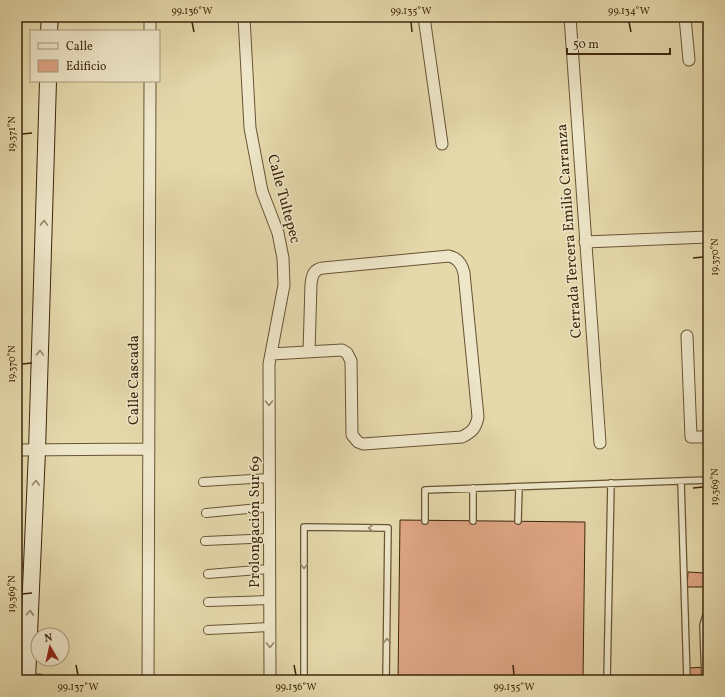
<svg xmlns="http://www.w3.org/2000/svg" width="725" height="697" font-family="Vollkorn,serif">
	<style>
		.building { fill: #dea584; stroke: #3e270a }
		.lines { fill: none; stroke-linecap: round; stroke-linejoin: round }
		.service-casing { stroke: #685432; stroke-width: 8 }
		.pedestrian-casing { stroke: #685432; stroke-width: 10 }
		.minor-casing { stroke: #685432; stroke-width: 13 }
		.secondary-casing { stroke: #3e270a; stroke-width: 18 }
		.service { stroke: #eee6c9; stroke-width: 5.5 }
		.pedestrian { stroke: #eee6c9; stroke-width: 8 }
		.minor { stroke: #eee6c9; stroke-width: 11 }
		.secondary { stroke: #eee6c9; stroke-width: 16 }
		.oneway { stroke: #96866a }
		.ticks { fill: none; stroke: #3e270a; stroke-width: 1.5 }
		.labels { text-anchor: middle; dominant-baseline: central; stroke-width: 3; stroke-linejoin: round; paint-order: stroke }
		.street-label { font-size: 15px; fill: #3e270a; stroke: #eee6c9 }
		.neatline { fill: none; stroke: #3e270a; stroke-width: 1.5 }
		.ticks-label { font-size: 10px; text-anchor: middle; fill: #3e270a }
	</style>
	<rect width="100%" height="100%" fill="#e5d9ac"/>
	<filter id="stains"><feTurbulence type="fractalNoise" baseFrequency=".005" numOctaves="4"/><feColorMatrix values="0 0 0 0 .2 0 0 0 0 .09 0 0 0 0 .02 0 0 0 .5 -.17"/></filter>
	<radialGradient id="worn" r=".72"><stop offset=".6" stop-color="#630" stop-opacity="0"/><stop offset="1" stop-color="#630" stop-opacity=".3"/></radialGradient>
	<!-- building -->
	<path class="building" d="M400 520 585 522 583 680H398Z
		M688 572 705 573V587H687Z
		M708 667V680H688V668Z"/>
	<g class="lines">
		<defs>
			<path id="service" d="M681 481 687 680
				M473 488V521
				M425 521V490L708 480
				M518 521 519 487
				M304 680V527L388 528 386 680
				M607 680 611 483
				M705 680 703 625 708 609"/>
			<path id="pedestrian" d="M203 482 269 478
				M206 513 269 507
				M205 541 270 538
				M208 574 270 569
				M208 602 270 600
				M208 630 270 627"/>
			<path id="minor" d="M244 17 250 128 262 191 278 233 283 258 284 285 269 364 270 680
				M424 17 442 144
				M570 17 600 443
				M685 17 689 60
				M150 31V17
				M585 242 708 237
				M687 336 691 437H708
				M271 354 342 350 347 353 351 361 352 435 358 442 363 444 462 437C472 432 476 428 478 417L464 273C462 264 458 258 449 256L323 268C314 269 312 275 311 284L309 352
				M17 450 149 449
				M27 680H40
				M148 680 150 81"/>
			<path id="secondary" d="M49 31 50 17
				M27 680 37 451 48 81"/>
		</defs>
		<!-- service casing -->
		<use href="#service" class="service-casing"/>
		<!-- pedestrian casing -->
		<use href="#pedestrian" class="pedestrian-casing"/>
		<!-- minor casing -->
		<use href="#minor" class="minor-casing"/>
		<!-- secondary casing -->
		<use href="#secondary" class="secondary-casing"/>
		<!-- service -->
		<use href="#service" class="service"/>
		<!-- pedestrian -->
		<use href="#pedestrian" class="pedestrian"/>
		<!-- minor -->
		<use href="#minor" class="minor"/>
		<!-- secondary -->
		<use href="#secondary" class="secondary"/>
	</g>
	<!-- one-way arrows -->
	<defs><path id="oneway-chevron" d="M-2-3.5L2.5 0L-2 3.5" fill="none" stroke-width="1.6" stroke-linecap="round" stroke-linejoin="round"/></defs>
	<g class="oneway">
		<use href="#oneway-chevron" transform="translate(44 223) rotate(-88)"/>
		<use href="#oneway-chevron" transform="translate(40 353) rotate(-88)"/>
		<use href="#oneway-chevron" transform="translate(269 403) rotate(90)"/>
		<use href="#oneway-chevron" transform="translate(36 483) rotate(-87)"/>
		<use href="#oneway-chevron" transform="translate(371 528) rotate(-179)"/>
		<use href="#oneway-chevron" transform="translate(304 566) rotate(90)"/>
		<use href="#oneway-chevron" transform="translate(30 613) rotate(-87)"/>
		<use href="#oneway-chevron" transform="translate(387 641) rotate(-89)"/>
		<use href="#oneway-chevron" transform="translate(270 645) rotate(90)"/>
	</g>
	<!-- ticks -->
	<path class="ticks" d="M192 22 194 32M411 22 412 32M629 22 631 32M22 134 32 133M693 258 703 257M22 364 32 363M693 488 703 487M22 594 32 593M76 665 78 675M294 665 296 675M513 665 514 675"/>
	<g class="labels">
		<!-- street labels -->
		<g class="street-label">
			<text transform="translate(283 199) rotate(75)">Calle Tultepec</text>
			<text transform="translate(570 231) rotate(-94)">Cerrada Tercera Emilio Carranza</text>
			<text transform="translate(134 380) rotate(-90)">Calle Cascada</text>
			<text transform="translate(255 522) rotate(-90)">Prolongación Sur 69</text>
		</g>
	</g>
	<!-- margin -->
	<rect width="725" height="697" fill="none" stroke="#e5d9ac" stroke-width="44"/>
	<!-- legend -->
	<rect x="30" y="30" width="130" height="52" fill="#eee6c9" stroke="#a89a7d"/>
	<rect x="38" y="43" width="20" height="6" fill="#eee6c9" stroke="#a89a7d"/>
	<text x="66" y="50" font-size="12" fill="#3e270a">Calle</text>
	<rect x="38" y="60" width="20" height="12" fill="#dea584" stroke="#a89a7d"/>
	<text x="66" y="70" font-size="12" fill="#3e270a">Edificio</text>
	<!-- north arrow -->
	<g transform="translate(50 647) rotate(351)"><circle r="19" fill="#eee6c9" stroke="#a89a7d"/>
	<path d="M0-3L7 15L0 10L-7 15Z" fill="#8f2418"/>
	<text y="-6" font-size="11" font-weight="bold" text-anchor="middle" fill="#3e270a">N</text>
	</g>
	<!-- scale -->
	<path d="M567 48v6h103v-6" fill="none" stroke="#3e270a" stroke-width="2"/>
	<text x="573" y="48" font-size="12" fill="#3e270a" stroke="#eee6c9" stroke-width="3" paint-order="stroke">50 m</text>
	<rect x="22" y="22" width="681" height="653" class="neatline"/>
	<g class="ticks-label">
		<text x="192" y="14">99.136°W</text>
		<text x="411" y="14">99.135°W</text>
		<text x="629" y="14">99.134°W</text>
		<text transform="translate(11 134) rotate(-90)" y="4">19.371°N</text>
		<text transform="translate(714 257) rotate(-90)" y="4">19.370°N</text>
		<text transform="translate(11 364) rotate(-90)" y="4">19.370°N</text>
		<text transform="translate(714 487) rotate(-90)" y="4">19.369°N</text>
		<text transform="translate(11 594) rotate(-90)" y="4">19.369°N</text>
		<text x="78" y="690">99.137°W</text>
		<text x="296" y="690">99.136°W</text>
		<text x="514" y="690">99.135°W</text>
	</g>
	<rect width="100%" height="100%" filter="url(#stains)"/>
	<rect width="100%" height="100%" fill="url(#worn)"/>
</svg>
